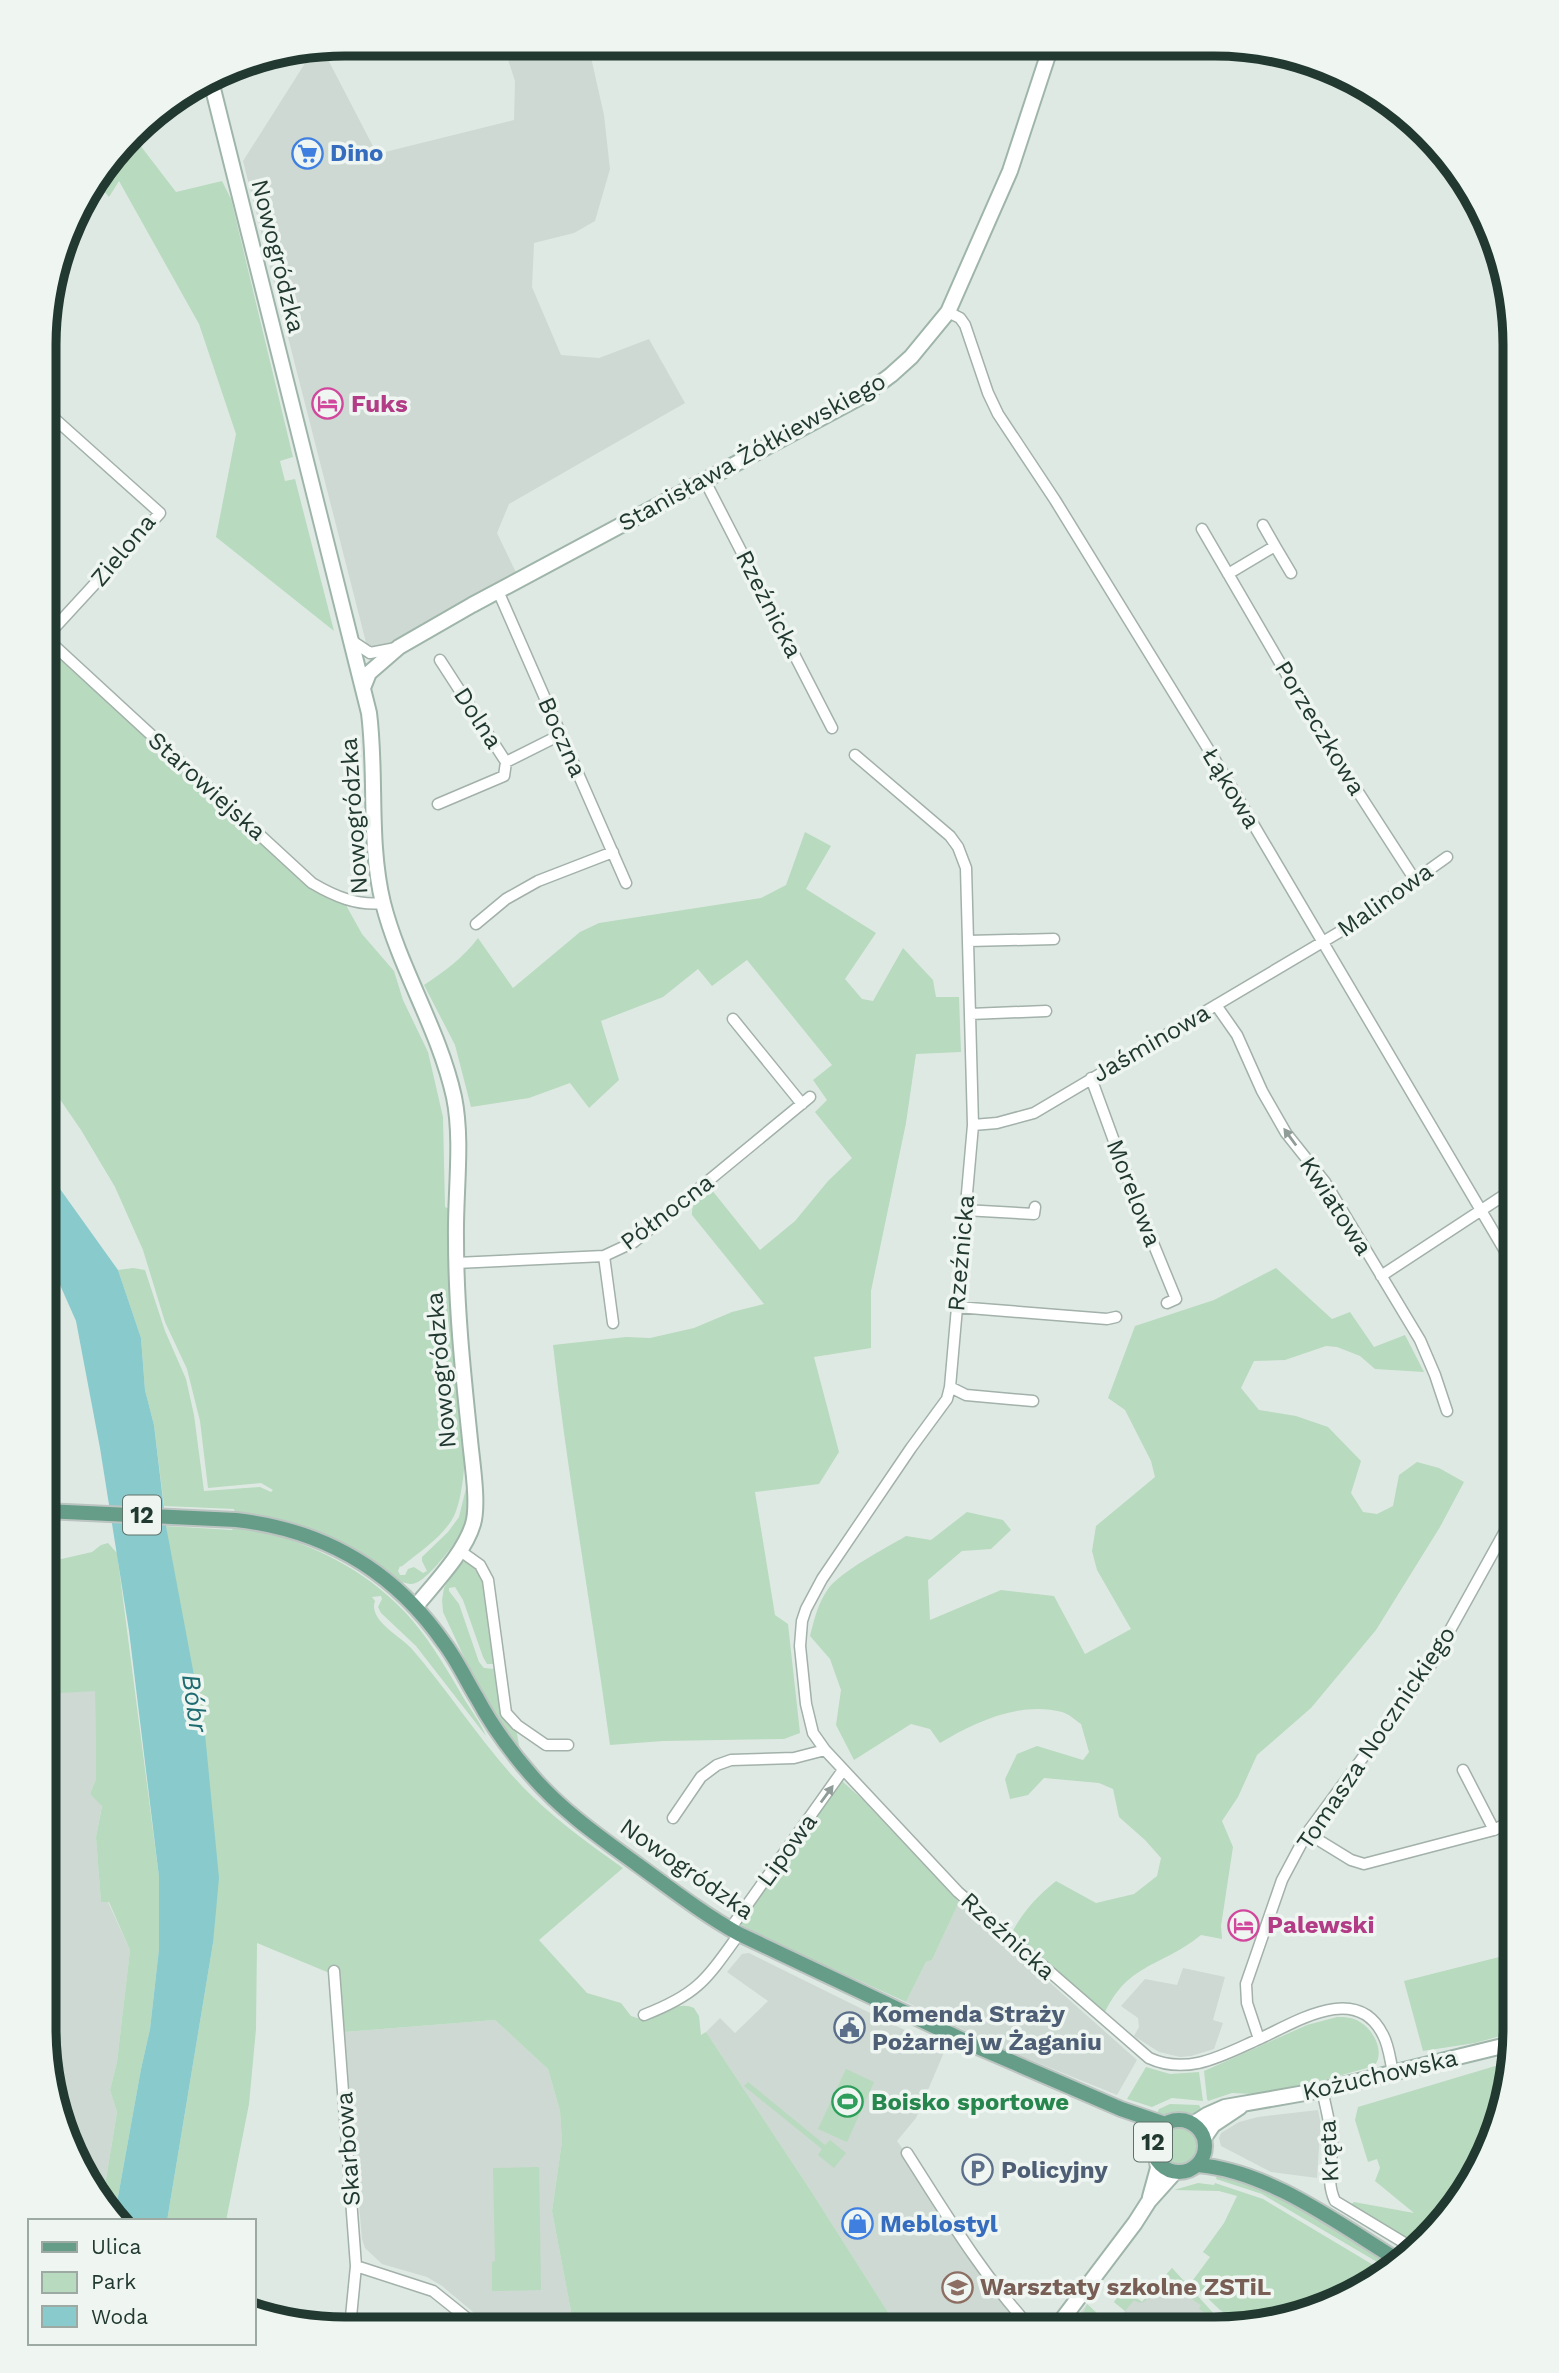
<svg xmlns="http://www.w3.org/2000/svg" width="1559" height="2373" font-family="'Work Sans',sans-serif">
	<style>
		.built { fill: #cdd9d2 }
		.green { fill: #b8dabe }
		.water { fill: #89cacd }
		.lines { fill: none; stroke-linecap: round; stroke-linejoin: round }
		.street-casing { stroke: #a2b1aa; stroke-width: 13 }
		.secondary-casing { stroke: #9fb5aa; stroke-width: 18 }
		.primary-casing { stroke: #bcc4c1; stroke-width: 18 }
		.street { stroke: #fff; stroke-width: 10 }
		.secondary { stroke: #fff; stroke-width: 14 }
		.primary { stroke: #659d89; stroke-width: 14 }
		.oneway { fill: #909c98 }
		.labels { text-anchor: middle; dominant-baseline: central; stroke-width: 7; stroke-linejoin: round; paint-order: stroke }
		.shield { fill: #eff6f2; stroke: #5f726a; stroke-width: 2 }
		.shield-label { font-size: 23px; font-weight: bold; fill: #213930 }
		.shop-label { font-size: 24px; font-weight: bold; fill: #366cbe; stroke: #eff6f2; text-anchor: start }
		.street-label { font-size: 24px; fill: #213930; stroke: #eff6f2 }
		.hotel-label { font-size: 24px; font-weight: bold; fill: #b23c85; stroke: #eff6f2; text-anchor: start }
		.service-label { font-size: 24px; font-weight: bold; fill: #4e5e75; stroke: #eff6f2; text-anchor: start }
		.leisure-label { font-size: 24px; font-weight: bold; fill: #27864d; stroke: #eff6f2; text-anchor: start }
		.education-label { font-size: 24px; font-weight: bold; fill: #785e54; stroke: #eff6f2; text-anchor: start }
		.water-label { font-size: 26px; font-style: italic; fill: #1e6c71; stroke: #eff6f2 }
		.rim { fill: none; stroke: #213930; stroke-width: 9 }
	</style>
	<rect width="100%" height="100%" fill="#dfe9e4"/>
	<!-- built -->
	<path class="built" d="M503 44H588L604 115 610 169 595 221 574 233 534 243 532 287 561 355 599 358 649 339 685 403 509 504 497 533 523 587 436 634 371 662 243 161 314 49 322 48 377 154 514 120 515 81Z
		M95 1690 96 1779 90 1794 102 1805 96 1837 101 1902H108L130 1950 117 2062 110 2090 117 2112 102 2204 67 2143 44 2028V1694Z
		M959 1902 1137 2060 1117 2095 1006 2050 906 2002 926 1962 932 1960Z
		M749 1953 945 2050 916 2118 897 2141 1031 2329 898 2328 811 2191 706 2032 720 2018 735 2033 768 2001 727 1972 742 1954Z
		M1183 1968 1225 1977 1213 2020 1223 2023 1214 2049 1191 2056 1180 2057 1159 2052 1134 2036 1139 2027 1138 2018 1121 2006 1145 1979 1177 1985Z
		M495 2020 548 2069 560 2111 562 2141 552 2211 574 2327H491L442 2286 427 2277 382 2264 365 2248 362 2239 344 2032Z
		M1318 2110 1322 2129 1320 2132 1317 2178 1271 2172 1221 2146 1219 2138 1221 2133 1239 2122 1258 2117Z
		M1172 2268 1214 2314 1232 2326 1214 2329H1068L1087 2304 1112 2327 1125 2311 1114 2302 1124 2289 1142 2302Z"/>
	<!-- green -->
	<path class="green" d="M133 136 176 192 222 181 231 199 293 457 280 461 285 481 295 479 334 631 216 537 236 434 199 324 119 181 109 197 95 181Z
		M46 647 160 737 328 891 346 900 347 907 362 934 394 971 403 1000 428 1052 443 1117 445 1207 450 1209 465 1461C463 1477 462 1495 456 1511 448 1534 420 1551 401 1567L400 1566 398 1571 400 1575H405L408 1569 414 1567 423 1573 427 1571 422 1561V1557L448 1532 459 1517 467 1484C470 1496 469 1514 464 1527 459 1540 430 1576 418 1582 412 1585 408 1584 402 1582 352 1542 299 1519 235 1513L234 1509 164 1506 154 1425 145 1390 141 1338 118 1270 133 1268 145 1270 165 1331 186 1379 194 1415 204 1491 260 1487 271 1492 273 1490 261 1483 208 1488 200 1421 187 1369 165 1322 143 1250 115 1187 81 1130 59 1098 45 1070Z
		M805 832 831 846 806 889 876 933 845 979 862 999 873 1001 903 948 933 980 936 997H959L961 1052 916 1054 906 1123 871 1291V1348L814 1357 839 1452 819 1484 755 1492 775 1615 788 1624 800 1733 784 1739 663 1741 610 1745C592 1611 568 1479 553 1345L626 1337 650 1338 694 1328 732 1312 764 1304 692 1215C691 1202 701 1196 711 1189L760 1250 795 1221 828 1181 852 1158 815 1112 827 1100 813 1080 832 1065 747 960 712 986 698 969 663 997 601 1021 619 1080 589 1108 570 1083 529 1098 471 1107 455 1045 424 985C445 971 463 958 478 938L513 988 580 932 599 923 761 898 786 885Z
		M1276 1268 1332 1319 1350 1312 1374 1347 1405 1335 1424 1372 1375 1369 1360 1356 1337 1347 1326 1346 1285 1360 1254 1361 1241 1388 1259 1410 1296 1416 1328 1427 1361 1461 1351 1493 1363 1512 1377 1514 1393 1506 1399 1475 1417 1462 1439 1468 1464 1482 1440 1527 1376 1630 1311 1708 1257 1755 1238 1797 1222 1821 1233 1847 1221 1926 1222 1939 1201 1935C1159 1969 1126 1962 1102 2019L1009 1938C1021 1914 1035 1898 1056 1881L1096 1903 1134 1894 1157 1876 1161 1858 1145 1840 1119 1817 1113 1789 1099 1783 1044 1778 1028 1795 1010 1799 1005 1779 1017 1754 1037 1746 1083 1760 1089 1752 1081 1724C1075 1720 1069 1714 1062 1712 1020 1701 975 1722 940 1743L930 1729 911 1724 854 1760 836 1725 841 1690 830 1659 810 1636C814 1620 818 1603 828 1589 841 1571 886 1548 906 1536L931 1540 967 1512 1003 1520 1011 1530 991 1549 962 1551 928 1580 930 1620 1001 1590 1054 1596 1085 1654 1131 1629 1097 1570 1092 1551 1096 1526 1155 1477 1151 1461 1125 1410 1108 1398 1135 1326 1214 1300Z
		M166 1526 232 1530 234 1527C297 1535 360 1565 404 1611 426 1634 443 1663 459 1690 467 1705 480 1721 486 1736L416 1646 381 1613 378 1607 382 1599 381 1596 372 1597 375 1601C368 1620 400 1636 411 1648 454 1697 487 1753 534 1798 561 1824 592 1846 623 1868L539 1940 587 1993 621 2003 631 2016C635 2017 639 2019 643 2019 661 2019 675 1999 694 2008L699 2016 701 2035 706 2032 811 2191 898 2328 574 2327 552 2211 562 2141 560 2111 548 2069 495 2020 344 2032 339 1969 327 1972 257 1943 256 2029 249 2104 226 2221H167L213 1943Z
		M108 1543 117 1553 159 1877V1949L150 2029 141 2069 114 2219 102 2204 117 2112 110 2090 117 2062 130 1950 109 1902H101L96 1837 102 1806 90 1794 96 1779 95 1691 44 1694V1563L92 1552 101 1545Z
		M467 1561 479 1571 482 1578 494 1664H487L483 1657 463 1600 455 1587 449 1588V1591L459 1604 479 1662 484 1668 494 1669 501 1710 516 1728 520 1751 477 1685 443 1612 442 1600 444 1588 460 1563Z
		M842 1781 861 1798 959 1902 932 1960 926 1962 906 2002 776 1943 740 1924V1921L823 1803Z
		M1515 1953V2032L1475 2043 1423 2051 1404 1981Z
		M1337 2017C1345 2017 1352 2017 1360 2022 1373 2029 1386 2053 1374 2066L1317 2082 1253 2094 1232 2093 1208 2101 1207 2099 1204 2071 1307 2025Z
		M1512 2061 1499 2125 1464 2196 1412 2255 1343 2211 1354 2202 1414 2213 1375 2181 1380 2168 1377 2159 1368 2162 1355 2120 1358 2107Z
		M1146 2067 1170 2074 1199 2072 1203 2101 1172 2098 1152 2107 1127 2099Z
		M846 2069 874 2082 847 2142 818 2129Z
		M748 2082 825 2145 830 2140 846 2153 834 2168 818 2155 822 2149 744 2086Z
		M1170 2104 1199 2105 1204 2114C1193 2117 1165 2120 1154 2119L1159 2109Z
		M1158 2147a21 21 0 1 1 42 0a21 21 0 1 1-42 0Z
		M539 2167 541 2290 492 2291V2262L495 2261 493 2168Z
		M1218 2172 1274 2193 1395 2265 1389 2269 1262 2194 1216 2179Z
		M1198 2183 1214 2185 1215 2183 1263 2199 1385 2272 1329 2306 1240 2324 1220 2310 1194 2285 1193 2280 1210 2257 1203 2252 1224 2223 1237 2196 1219 2191 1174 2190Z
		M1172 2268 1214 2314 1232 2326 1227 2327 1199 2309 1201 2305 1176 2289 1179 2283 1166 2276 1145 2301C1140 2304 1138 2302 1134 2300L1112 2327 1107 2328 1089 2322 1090 2319 1084 2312 1087 2304 1112 2327 1125 2311 1114 2302 1124 2289 1142 2302Z"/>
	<!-- water -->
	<path class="water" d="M45 1168 118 1270 141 1338 145 1390 154 1425 166 1526 205 1734 219 1878 213 1943 167 2221H116L114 2219 141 2069 150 2029 159 1949V1877L129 1631 100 1448 76 1321 45 1251Z"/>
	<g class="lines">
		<defs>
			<path id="street" d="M948 312 960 318 965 325 988 393 998 414 1055 500 1226 778 1515 1268
				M705 481 832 728
				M1263 525 1275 546
				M1202 529 1329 747 1415 880
				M1228 574 1275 546 1291 573
				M498 591 626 883
				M46 637 160 513 46 411
				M46 638 312 883C334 896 357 906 383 903
				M352 641 370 653 396 648
				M440 660 506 762 560 735
				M855 755 950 836 958 847 966 868 973 1125 950 1387 947 1399 911 1448 822 1579 806 1609 802 1621 800 1646 806 1704 813 1733 825 1750 958 1892 1149 2058C1188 2076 1223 2055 1259 2039
				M438 804 504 776 506 762
				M476 924 506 899 538 881 613 852
				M968 941 1054 939
				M1216 1005 1237 1035 1262 1091 1286 1133 1325 1182 1420 1340 1435 1375 1447 1411
				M970 1014 1046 1011
				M733 1019 802 1104
				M1091 1078 1137 1204 1176 1299 1167 1303
				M973 1125 997 1123 1034 1113 1353 924 1447 857
				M964 1210 1034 1214 1035 1207
				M604 1256 613 1323
				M456 1263 604 1256 634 1242 810 1097
				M1381 1276 1515 1188
				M957 1307 1107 1319 1116 1317
				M950 1387 966 1395 1033 1401
				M459 1550 480 1565 488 1580 506 1713 517 1725 546 1745H568
				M1463 1770 1494 1830
				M673 1818 701 1777 717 1765 731 1760 794 1758 825 1750
				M1307 1833 1351 1860 1364 1864 1494 1830 1515 1819
				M730 1929 843 1770
				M334 1971 356 2266 350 2327
				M644 2015C698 1994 706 1980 739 1934
				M1393 2072C1390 2060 1389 2046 1383 2035 1357 1982 1296 2022 1259 2039L1247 2003 1246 1984 1282 1880 1307 1833 1429 1668 1515 1513
				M1322 2090C1326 2108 1331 2126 1332 2145 1332 2165 1326 2182 1335 2201L1416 2250
				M907 2153C946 2214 983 2276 1032 2329
				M356 2266 433 2291 478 2327"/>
			<path id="secondary" d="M211 81 369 713C377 776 368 841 383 903 400 970 439 1029 454 1097 463 1141 455 1194 456 1239 456 1307 463 1373 470 1440 472 1462 479 1504 473 1524 465 1552 434 1584 416 1606
				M363 688 369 673 399 647 472 605 864 395 891 375 911 357 948 312 1010 171 1051 46
				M1193 2124 1207 2115 1225 2107 1322 2090 1515 2043
				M1204 2138 1213 2125 1240 2107
				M1150 2197 1158 2168 1157 2161
				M1055 2329 1135 2223 1149 2201 1175 2172"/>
			<path id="primary" d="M45 1511 236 1520C324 1530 394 1571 444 1643 457 1660 466 1680 477 1698 492 1726 511 1752 532 1776 562 1811 601 1838 638 1865 671 1889 703 1914 739 1934L980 2048 1121 2109 1165 2124
				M1153 2146a26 26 0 1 1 52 0a26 26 0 1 1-52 0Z
				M1198 2165C1270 2171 1340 2225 1401 2262"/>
		</defs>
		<!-- street casing -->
		<use href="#street" class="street-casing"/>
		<!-- secondary casing -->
		<use href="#secondary" class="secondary-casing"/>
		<!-- primary casing -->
		<use href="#primary" class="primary-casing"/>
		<!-- street -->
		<use href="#street" class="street"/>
		<!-- secondary -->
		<use href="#secondary" class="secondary"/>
		<!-- primary -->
		<use href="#primary" class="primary"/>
	</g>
	<!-- one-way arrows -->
	<defs><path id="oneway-solid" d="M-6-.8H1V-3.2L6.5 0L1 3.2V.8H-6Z" transform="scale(1.75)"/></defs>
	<g class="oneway">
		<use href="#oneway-solid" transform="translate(1290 1137) rotate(-126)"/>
		<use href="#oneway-solid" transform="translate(827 1794) rotate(-54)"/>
	</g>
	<!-- icons -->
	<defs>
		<symbol id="supermarket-ring" viewBox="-11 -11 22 22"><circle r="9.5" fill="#eff6f2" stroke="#3f7fe0" stroke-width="1.5"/><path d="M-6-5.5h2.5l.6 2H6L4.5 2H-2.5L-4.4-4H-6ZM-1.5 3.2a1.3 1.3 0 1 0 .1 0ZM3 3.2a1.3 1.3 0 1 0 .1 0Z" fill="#3f7fe0"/></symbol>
		<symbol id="hotel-ring" viewBox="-11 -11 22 22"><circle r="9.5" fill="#eff6f2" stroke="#d1479c" stroke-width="1.5"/><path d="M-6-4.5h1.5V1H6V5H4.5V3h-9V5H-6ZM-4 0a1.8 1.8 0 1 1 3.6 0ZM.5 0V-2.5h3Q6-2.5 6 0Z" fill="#d1479c"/></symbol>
		<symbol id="civic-ring" viewBox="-11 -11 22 22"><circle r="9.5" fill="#eff6f2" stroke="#5c6f8a" stroke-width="1.5"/><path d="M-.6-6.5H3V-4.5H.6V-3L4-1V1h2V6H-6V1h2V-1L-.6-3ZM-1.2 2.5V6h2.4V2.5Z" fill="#5c6f8a"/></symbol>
		<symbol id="stadium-ring" viewBox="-11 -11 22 22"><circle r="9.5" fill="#eff6f2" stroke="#2e9e5b" stroke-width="1.5"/><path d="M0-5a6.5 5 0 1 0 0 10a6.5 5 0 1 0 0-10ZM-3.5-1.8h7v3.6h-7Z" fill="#2e9e5b"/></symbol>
		<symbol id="parking-ring" viewBox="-11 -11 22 22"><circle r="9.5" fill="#eff6f2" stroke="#5c6f8a" stroke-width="1.5"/><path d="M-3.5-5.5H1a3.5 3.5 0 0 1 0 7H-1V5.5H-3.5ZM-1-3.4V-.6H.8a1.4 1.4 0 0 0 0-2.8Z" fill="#5c6f8a"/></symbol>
		<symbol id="shop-ring" viewBox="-11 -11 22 22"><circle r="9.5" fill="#eff6f2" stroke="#3f7fe0" stroke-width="1.5"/><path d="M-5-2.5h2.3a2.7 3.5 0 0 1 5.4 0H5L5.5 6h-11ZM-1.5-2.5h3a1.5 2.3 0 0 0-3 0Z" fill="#3f7fe0"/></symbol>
		<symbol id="school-ring" viewBox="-11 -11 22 22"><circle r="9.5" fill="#eff6f2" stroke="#8d6e63" stroke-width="1.5"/><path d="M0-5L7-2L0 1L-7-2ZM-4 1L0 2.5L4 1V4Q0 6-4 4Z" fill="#8d6e63"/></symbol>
	</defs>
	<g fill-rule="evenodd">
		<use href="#supermarket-ring" x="290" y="136" width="35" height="35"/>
		<use href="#hotel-ring" x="310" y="386" width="35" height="35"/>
		<use href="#hotel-ring" x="1226" y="1908" width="35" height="35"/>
		<use href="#civic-ring" x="832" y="2010" width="35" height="35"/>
		<use href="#stadium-ring" x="830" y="2084" width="35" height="35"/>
		<use href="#parking-ring" x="960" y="2152" width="35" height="35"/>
		<use href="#shop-ring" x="840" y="2206" width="35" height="35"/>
		<use href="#school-ring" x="940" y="2270" width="35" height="35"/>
	</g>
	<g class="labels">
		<!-- shield labels -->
		<g class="shield">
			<rect x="123" y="1495.5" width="38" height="39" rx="5"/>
			<rect x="1134" y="2122.5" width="38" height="39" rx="5"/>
		</g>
		<g class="shield-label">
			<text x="142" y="1515">12</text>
			<text x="1153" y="2142">12</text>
		</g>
		<!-- shop labels -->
		<g class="shop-label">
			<text x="330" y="153">Dino</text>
			<text x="880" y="2224">Meblostyl</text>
		</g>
		<!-- street labels -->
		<g class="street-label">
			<text transform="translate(278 256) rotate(76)">Nowogródzka</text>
			<text transform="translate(752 452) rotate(-29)">Stanisława Żółkiewskiego</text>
			<text transform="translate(123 550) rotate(-50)">Zielona</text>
			<text transform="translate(769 604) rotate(63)">Rzeźnicka</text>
			<text transform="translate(478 718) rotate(57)">Dolna</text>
			<text transform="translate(1320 728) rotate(59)">Porzeczkowa</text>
			<text transform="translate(562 737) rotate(66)">Boczna</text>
			<text transform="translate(207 786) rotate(42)">Starowiejska</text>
			<text transform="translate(1231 788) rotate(59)">Łąkowa</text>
			<text transform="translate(354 816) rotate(-94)">Nowogródzka</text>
			<text transform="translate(1385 900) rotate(-35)">Malinowa</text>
			<text transform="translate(1151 1043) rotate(-30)">Jaśminowa</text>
			<text transform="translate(1134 1193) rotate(69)">Morelowa</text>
			<text transform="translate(1336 1206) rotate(57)">Kwiatowa</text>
			<text transform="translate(667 1212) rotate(-37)">Północna</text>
			<text transform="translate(961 1253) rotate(-85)">Rzeźnicka</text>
			<text transform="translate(441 1370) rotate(-95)">Nowogródzka</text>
			<text transform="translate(1376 1738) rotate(-56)">Tomasza Nocznickiego</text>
			<text transform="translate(787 1850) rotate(-54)">Lipowa</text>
			<text transform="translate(687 1869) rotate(35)">Nowogródzka</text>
			<text transform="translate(1008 1936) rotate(42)">Rzeźnicka</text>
			<text transform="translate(1380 2075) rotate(-13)">Kożuchowska</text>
			<text transform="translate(348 2149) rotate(-94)">Skarbowa</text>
			<text transform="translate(1329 2151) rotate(-93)">Kręta</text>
		</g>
		<!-- hotel labels -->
		<g class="hotel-label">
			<text x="351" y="404">Fuks</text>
			<text x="1267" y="1925">Palewski</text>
		</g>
		<!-- service labels -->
		<g class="service-label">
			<text x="872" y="2014">Komenda Straży<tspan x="872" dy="28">Pożarnej w Żaganiu</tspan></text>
			<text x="1001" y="2170">Policyjny</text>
		</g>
		<!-- leisure labels -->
		<g class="leisure-label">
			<text x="871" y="2102">Boisko sportowe</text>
		</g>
		<!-- education labels -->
		<g class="education-label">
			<text x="980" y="2287">Warsztaty szkolne ZSTiL</text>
		</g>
		<!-- water labels -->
		<g class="water-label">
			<text transform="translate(195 1703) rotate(82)">Bóbr</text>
		</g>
	</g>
	<!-- crop -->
	<path d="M0 0H1559V2373H0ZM345 56H1214A289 289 0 0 1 1503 345V2028A289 289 0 0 1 1214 2317H345A289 289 0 0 1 56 2028V345A289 289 0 0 1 345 56Z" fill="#eff6f2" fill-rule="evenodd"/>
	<path class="rim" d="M345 56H1214A289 289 0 0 1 1503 345V2028A289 289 0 0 1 1214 2317H345A289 289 0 0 1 56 2028V345A289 289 0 0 1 345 56Z"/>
	<!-- legend -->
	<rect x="28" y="2219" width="228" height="126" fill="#eff6f2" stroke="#9daaa4" stroke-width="2"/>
	<rect x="42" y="2242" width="35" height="10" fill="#659d89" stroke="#9daaa4" stroke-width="2"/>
	<text x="91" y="2254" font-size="21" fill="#213930">Ulica</text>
	<rect x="42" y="2272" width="35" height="21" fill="#b8dabe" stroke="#9daaa4" stroke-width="2"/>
	<text x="91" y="2289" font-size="21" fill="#213930">Park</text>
	<rect x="42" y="2306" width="35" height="21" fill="#89cacd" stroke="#9daaa4" stroke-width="2"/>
	<text x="91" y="2324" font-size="21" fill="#213930">Woda</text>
</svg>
